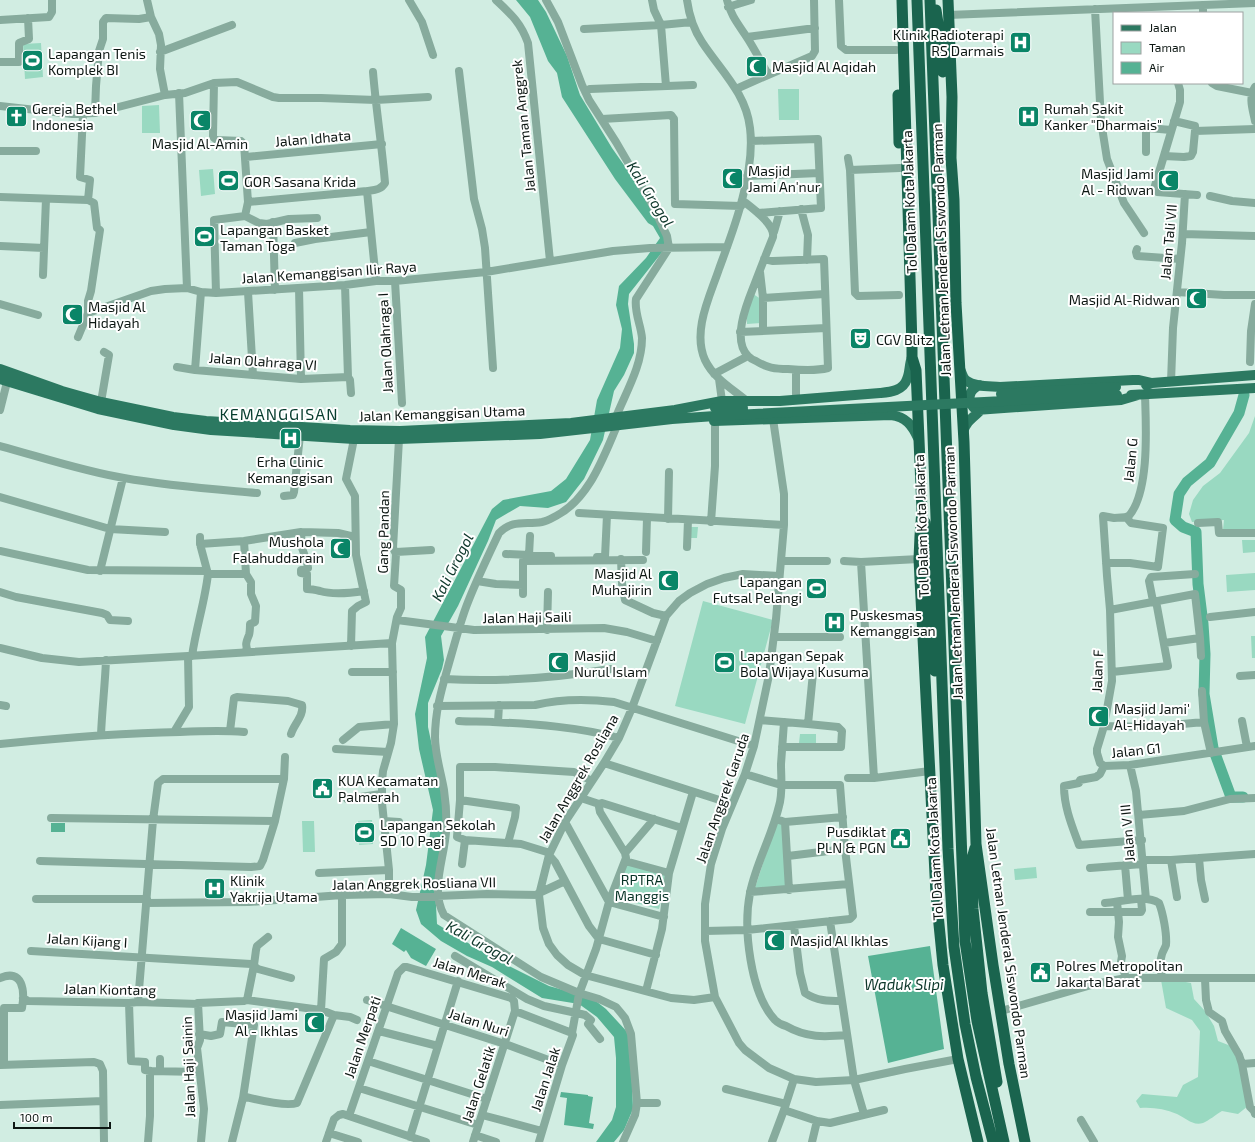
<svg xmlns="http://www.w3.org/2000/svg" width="1255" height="1142" font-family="'Exo 2',sans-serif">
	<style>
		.green { fill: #99d9c1 }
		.water { fill: #56b294 }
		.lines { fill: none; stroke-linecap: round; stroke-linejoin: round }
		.river { stroke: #56b294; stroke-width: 11 }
		.minor { stroke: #87ab9d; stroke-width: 8 }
		.major { stroke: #2c7961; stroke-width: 10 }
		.highway { stroke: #1a644e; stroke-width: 11 }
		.major-bridge { stroke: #2c7961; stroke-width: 10 }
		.labels { text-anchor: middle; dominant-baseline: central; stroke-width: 4; stroke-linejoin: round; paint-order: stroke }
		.poi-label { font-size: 14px; fill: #0d1713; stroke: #fff; text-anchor: start }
		.street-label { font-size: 14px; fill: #0d1713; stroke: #fff }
		.park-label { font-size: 14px; fill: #073326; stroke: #fff }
		.water-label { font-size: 15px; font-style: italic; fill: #0d372a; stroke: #fff }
		.quarter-label { font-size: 16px; letter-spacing: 1px; fill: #073d2e; stroke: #fff }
	</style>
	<rect width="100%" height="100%" fill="#d1ede2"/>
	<!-- green -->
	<path class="green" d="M41 43 43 77 25 79 23 44Z
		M778 89H799V120H779Z
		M159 105 160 133H142V106Z
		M213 169 215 194 201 196 199 170Z
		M199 229H209V245H199Z
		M753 294 761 299V323L747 324V310Z
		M1255 416V529L1223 530 1224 520 1192 522 1189 514 1193 500 1203 486 1220 473 1249 433Z
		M691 527H698L697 538H691Z
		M1242 540H1255V552L1243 553Z
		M1255 573V590L1227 592 1226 575Z
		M703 601 773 620 745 724 675 706Z
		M1251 636H1255V658H1252Z
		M800 734H816V744L799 743Z
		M372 820 373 844 359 845 358 821Z
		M777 820 784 823 789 888 754 891Z
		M302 821H314L315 852H303Z
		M625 864 667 875 659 909 616 898Z
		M1036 867 1037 878 1015 880 1014 869Z
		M1165 978 1191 983 1194 999 1205 1011 1214 1026 1218 1041 1236 1048 1248 1106 1238 1114 1222 1111C1217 1114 1208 1121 1203 1123 1192 1126 1186 1118 1177 1114 1165 1109 1153 1107 1140 1108L1136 1101 1142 1094 1177 1097 1183 1085 1198 1077 1200 1031 1192 1020 1166 1008 1161 980Z"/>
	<!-- water -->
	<path class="water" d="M516 0H538L546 12 567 56 580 95 612 148 633 178 657 216 667 241 663 251 629 294 628 304 634 344V353L624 375 614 391 603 440 584 479 566 502 548 508 520 506 496 520 488 541 458 606 441 636 444 660 442 669 428 703V727L445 806 444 841 435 887 437 924 491 957 549 986 592 998 606 1009 630 1035 633 1109 624 1130 614 1142H596L612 1120 616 1107V1058L614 1037 597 1017 579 1004 542 998 492 967 467 956 441 941 421 924 416 910 426 865 433 810 419 749 415 714 427 658 425 637 492 509 503 500 551 491 566 479 590 440 597 400 620 348 622 329 616 305 619 286 646 258 660 238 653 226 648 223 615 179 562 97 557 73 548 61 530 17Z
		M51 823H65V832H51Z
		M401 928 436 949 426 966 411 958 406 950 404 952 392 944Z
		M930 946 944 1049 888 1063 868 956Z
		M561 1092 588 1095V1096L593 1097 589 1123 594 1124 593 1129 564 1125 567 1098 560 1097Z"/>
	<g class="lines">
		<!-- river -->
		<path class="river" d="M1243 797H1231L1213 748 1204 694 1205 654 1203 624 1198 584 1196 532 1183 527 1175 520 1179 494 1187 482 1210 463 1239 413 1244 395"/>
		<!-- minor -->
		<path class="minor" d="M147 0 151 17 159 34 161 45 160 69 165 95
			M409 0 422 22 433 55
			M496 0C511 14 521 23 528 43L550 261
			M546 0 558 22 582 85 589 100 616 142 652 204 667 236 669 248 636 299C634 312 641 325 642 338 642 366 626 392 616 417
			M652 0 654 10 661 25 666 86
			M687 0C689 15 694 30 702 42 721 71 746 93 750 128 753 152 748 178 742 200 736 224 727 247 719 269 710 296 692 331 705 360 714 379 733 389 748 402
			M727 0C730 14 738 24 746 36 754 48 761 62 768 74
			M839 0 841 46 846 50H896
			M728 7 751 0
			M1095 9 1101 121 1107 159 1124 203 1144 233
			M1203 13V5
			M948 15 1255 3
			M0 20 49 17 52 12V0
			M584 29 661 25 692 22
			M747 37 815 28
			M160 52 232 25
			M0 62H19V43L29 39 28 18
			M459 71 474 199 482 229 485 248 493 368
			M214 83 213 136 214 138 217 140 241 141 244 144 248 202 245 216
			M1178 83 1180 90V102L1154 189 1157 192 1197 195
			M1212 83 1217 86 1252 93
			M1255 87C1248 98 1253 110 1255 121
			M590 89 693 85
			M736 89 754 81 812 56 815 51 814 0
			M179 93 187 288 201 292 216 293 345 285 376 281H395L486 272 613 251 650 248 727 247
			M0 106 72 114 95 113 165 95 185 93 214 83 237 82 273 97 279 98H321L376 100 428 97
			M95 113 96 86 99 51 103 39V22L106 18 139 19 151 17
			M83 114 80 177 90 180 88 200
			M602 119 671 115 674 119 675 204 741 206
			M1174 121 1195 126V131L1255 129
			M751 141 818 139 821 208 758 213
			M0 151H36
			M1146 152V130L1148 128 1171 130
			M1164 156 1184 157 1191 156 1193 152 1195 131
			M246 157 382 144
			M848 158 850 170 900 168
			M850 170 855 293 858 296 899 295
			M747 176 819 173
			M367 191 376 281
			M1210 196 1232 201 1255 203
			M0 197 88 200 94 203 97 228 100 230 91 291 88 301V313
			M742 200C752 208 775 224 773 237 767 252 761 267 755 283 748 301 731 339 748 356 750 358 753 360 756 361 767 368 775 369 788 369 800 370 816 371 828 368L824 259 773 261 764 259
			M248 202 367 191C374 190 381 190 385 183 382 146 376 109 373 72
			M801 209 808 235 807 260
			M245 216 259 223 267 224 289 219 317 218
			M273 222 275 290
			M774 232 780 211
			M1183 234 1255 236
			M295 243 315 239 371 232
			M0 246 44 248
			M1137 249 1136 252 1137 256 1180 259
			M760 272 763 298V330
			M43 275 46 199
			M395 281 402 403
			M345 285 348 377 350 380 351 393
			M299 288 301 379
			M248 292 253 375
			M1177 292 1224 295H1255
			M216 293 214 220 245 216
			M763 298 825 294
			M0 304 38 315
			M740 332 826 328
			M78 337 88 313 151 291 165 289 187 288
			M1250 362 1251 331 1255 304
			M177 367 195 370 301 379 348 377
			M195 370 201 292
			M796 370V400
			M714 374 748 356
			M719 379 722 401
			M1171 382 1173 328 1182 243 1185 194
			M1145 395C1146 426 1150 493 1128 517L1114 518 1103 516 1107 576 1110 610 1112 681 1104 726 1097 749V753L1100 763 1104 766 1130 765 1255 746
			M101 402 109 355 104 352
			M0 410 7 382
			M773 419 784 494V525L776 619 769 675 754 746 745 774 722 829 711 864 705 904V941L715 997 739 1043 745 1050 769 1068 794 1079 816 1082 854 1080 905 1069 958 1059
			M617 426C603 458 589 499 556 516 552 518 547 521 542 522 525 525 513 519 499 533 488 556 477 579 468 602 460 622 455 643 449 663 442 688 435 711 435 737 435 755 441 772 444 790 446 804 447 818 446 832 444 860 430 890 444 915L541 977 579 993 599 999 616 1007 621 1013 625 1018 631 1034 637 1103 635 1115 623 1142
			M0 446C41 457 82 471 124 478 168 486 212 489 257 493
			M284 496 293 495 294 492 300 435
			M0 497 110 529 165 532
			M579 513 784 525
			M668 519 669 472
			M711 522 715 466V421
			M1198 523 1218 522 1219 533H1255
			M301 532 302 548 307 562 308 568 301 570V573L307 574V589C312 589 316 590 320 591 333 595 351 593 364 591
			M200 537V544L208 574
			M244 541 246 574
			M200 544 244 541 301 532 338 533 355 537
			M687 547 688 520
			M0 551 88 570 207 571
			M396 552 431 550
			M646 552 647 518
			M506 554 551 556
			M529 555 530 536
			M597 557H605L607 515
			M621 559 622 584 625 600 653 613 666 616
			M781 561H827
			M844 561 861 562 919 559
			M861 562 874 778
			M1106 563H1130L1158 567 1163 528 1131 523 1126 517
			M100 571 123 478
			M208 574H246
			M246 574 251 582V594L256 606 255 622 250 624C250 628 250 632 249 635 246 642 245 645 248 652
			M477 581 496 584 523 585
			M0 592 16 597 102 613 107 615 110 620 128 621
			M523 594V561L643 560
			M1153 601 1149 581 1151 577 1195 574
			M1110 610 1195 594 1200 638 1201 656
			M1210 617 1255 612
			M397 620 474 630 604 628 627 632 657 641
			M547 630 548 592
			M774 637H840
			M1164 643 1200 638
			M351 646 352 611 358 606 366 602 356 555 355 496 346 479 354 439
			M0 648 42 658 79 662 188 656 392 643
			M192 656C196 628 205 601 208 574
			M352 672H393
			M1112 672 1168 666 1156 601
			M1240 676 1255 675
			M444 679C500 682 556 678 610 669
			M1202 691 1204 722 1211 753
			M0 705 6 706
			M437 706 535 705C560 699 588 699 614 702L754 746
			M760 720 808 724 838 727 842 731 841 747H782
			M459 721C471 722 482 721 493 722 535 724 578 727 619 738
			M1242 721 1247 747
			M498 722 499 705
			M784 722C783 736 782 750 781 764 781 778 783 793 779 806 772 836 756 863 750 893 743 928 750 993 775 1020 778 1023 782 1025 786 1026 807 1038 824 1037 847 1035
			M808 724 813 673
			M1104 726 1150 727 1204 722
			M230 731 234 698 237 697 288 701 302 705C304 716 294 724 291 734
			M174 732 189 707 188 656
			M101 735C102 710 105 685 106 660
			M343 740 359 727 394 724
			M0 744C60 738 120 733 180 732 201 731 222 730 244 732
			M336 749 388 752
			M604 763 732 804
			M1130 765 1136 791 1146 899
			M1104 766 1100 774 1096 777 1080 780 1079 783 1064 786C1064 807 1072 826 1079 845L1142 840
			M848 778H874L930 771
			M581 798 599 804 602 803 682 828
			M347 799 381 794
			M460 800 516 808 515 817 508 843
			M1139 815 1184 811 1230 799 1255 798
			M51 818 275 821
			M776 819 785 822 843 817
			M384 821 399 822
			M565 822 609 902 664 917
			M785 822 789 890
			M550 853 521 844 465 840 457 837 460 800V767H495L574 772 592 781
			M625 853 654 819
			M549 855 555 862 589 926 599 939 656 955
			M788 856 845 849
			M1199 858 1201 880 1205 899
			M1143 860H1171L1255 854
			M1171 860 1177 897
			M40 861 251 867 260 866 263 860 275 821 284 779
			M625 861 669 873
			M462 864 465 840
			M1125 865 1128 900
			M1090 868 1143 864
			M319 873 389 870
			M750 892 849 884
			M539 893 565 881
			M389 894V870L382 803V781L383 771 391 743 394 724 392 643 397 617 401 608V590L394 586 396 554 393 548 399 439
			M36 899H147
			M1117 902 1119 922 1118 937 1122 956 1121 962 1126 978
			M146 903 249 902 342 895 389 894 412 897 487 894 539 895
			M1105 903C1120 902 1146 894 1159 903 1163 913 1167 934 1166 945 1165 948 1163 951 1162 954 1160 960 1159 974 1164 978H1255
			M1090 912H1141L1142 910 1141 899
			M830 921 854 1080 864 1114
			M794 926 800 973 805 993C817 1001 828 1001 842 1001
			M705 931 747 930 850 919 853 916 845 849 840 785H781L745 774
			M31 951 251 964 258 969 291 978
			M455 956 527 999 544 1006 581 1014 585 1015 591 1020 588 1024 600 1039
			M0 978C23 968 25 991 22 1008H4V1065
			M1205 979 1206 1000 1209 1012 1222 1021 1225 1031 1239 1055 1242 1064 1250 1107 1254 1111 1255 1114
			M646 991 662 929 669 873 693 792
			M715 997 694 1000 671 998 585 975 568 965 557 955 549 944 543 928 539 895 549 855 565 822 604 763 619 738 632 708 666 616 679 601 690 593 707 584 724 578 743 574 779 576
			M23 998 28 1001 129 1003 138 1002 198 1004
			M247 1000 254 965 256 950 257 946 268 937
			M367 1000 505 1044 562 1065
			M138 1002 153 820 158 783 163 779H284L285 757
			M129 1003 131 1061 145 1062V1070L151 1071
			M321 1010 324 959 336 952 342 944V895
			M515 1011 572 1033 573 1035 562 1065 539 1142
			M1001 1011 1095 984 1126 978H1164
			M379 1031 438 1046
			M572 1033 579 994 596 949 609 902 626 858 625 853 600 812 599 807V804
			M199 1034 211 1036 220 1034 222 1022 254 1025 243 1098
			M160 1059V1071
			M368 1061 487 1099
			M1242 1064 1255 1063
			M0 1065 94 1062 100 1064 103 1071 104 1142
			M359 1088 478 1125
			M726 1089 786 1104
			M637 1103H657
			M0 1105 103 1101
			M784 1110 817 1121 830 1123 884 1110
			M482 1115 542 1131
			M349 1116 398 973 404 967H407L511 998 514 1001 515 1011 473 1142
			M1081 1120 1094 1142
			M329 1133 358 1142
			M475 1135 496 1142
			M410 1137 458 981
			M148 1142 150 1116V1073L151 1071 199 1072
			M201 1142 204 1109 197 1048 200 1040 198 1003 244 1001 247 1000 321 1010 334 1015 350 1017 357 1020
			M232 1142 243 1098 246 1097C258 1100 286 1107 297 1103L334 1015
			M326 1142 334 1119 339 1115 343 1114 426 1142
			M772 1142 784 1110 794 1079
			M812 1142 817 1121"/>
		<!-- major -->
		<path class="major" d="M0 369 62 391 101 402 173 417 206 421 350 430 400 431 571 423 675 410 722 401H780L880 393C890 392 903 391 907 379 910 373 909 365 912 357
			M960 369C962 373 963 379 967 381 975 387 990 386 1000 387L1133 380H1139L1152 383
			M0 379 98 409 174 425 211 430 354 439H399L540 434 611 426 672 419 715 416
			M980 385C968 390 966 401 976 410L1121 400 1138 395
			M1146 385 1152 383 1255 375
			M1131 395 1255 388
			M714 421 891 415C906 417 912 425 918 438
			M963 432C966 421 974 417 982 409"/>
		<!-- highway -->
		<path class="highway" d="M902 0 912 347V357L916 370 922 510 920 536 919 559 936 894 943 965 958 1059 978 1142
			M917 0 939 599 948 849 954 947 965 1024 976 1077 993 1142
			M930 0 965 941 977 1021 1004 1142
			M948 0 952 97 951 158 954 200 956 303 964 442 976 844 993 965 1009 1064 1025 1142
			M936 10 940 36 943 72
			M898 95 899 143
			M925 522 929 557 931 627 935 671
			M975 848 971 862 973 909 982 993 997 1082"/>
		<!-- major-bridge -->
		<path class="major-bridge" d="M1001 394 1116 387
			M715 408H743
			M715 416 1117 395"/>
	</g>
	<!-- icons -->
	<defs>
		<symbol id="hospital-square" viewBox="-11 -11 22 22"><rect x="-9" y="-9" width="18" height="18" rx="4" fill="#0a8567" stroke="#fff"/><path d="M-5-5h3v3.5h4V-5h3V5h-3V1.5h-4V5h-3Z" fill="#fff"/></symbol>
		<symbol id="stadium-square" viewBox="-11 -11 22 22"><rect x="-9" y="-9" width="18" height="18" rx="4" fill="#0a8567" stroke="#fff"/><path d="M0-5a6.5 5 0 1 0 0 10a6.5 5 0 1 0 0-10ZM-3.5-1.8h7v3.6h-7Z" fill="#fff"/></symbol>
		<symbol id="mosque-square" viewBox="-11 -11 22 22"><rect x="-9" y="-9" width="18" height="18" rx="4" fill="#0a8567" stroke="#fff"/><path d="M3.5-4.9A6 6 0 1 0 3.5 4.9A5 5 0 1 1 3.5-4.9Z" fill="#fff"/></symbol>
		<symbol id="church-square" viewBox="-11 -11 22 22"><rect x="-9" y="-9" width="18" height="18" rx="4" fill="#0a8567" stroke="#fff"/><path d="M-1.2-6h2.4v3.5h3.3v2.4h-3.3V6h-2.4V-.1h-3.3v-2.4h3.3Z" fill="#fff"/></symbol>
		<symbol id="theatre-square" viewBox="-11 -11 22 22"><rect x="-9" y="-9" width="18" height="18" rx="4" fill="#0a8567" stroke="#fff"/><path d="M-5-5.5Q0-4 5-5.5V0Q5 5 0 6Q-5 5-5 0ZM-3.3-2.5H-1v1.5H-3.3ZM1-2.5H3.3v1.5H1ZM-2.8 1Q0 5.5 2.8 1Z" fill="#fff"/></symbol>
		<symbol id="civic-square" viewBox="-11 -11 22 22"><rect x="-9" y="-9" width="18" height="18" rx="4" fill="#0a8567" stroke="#fff"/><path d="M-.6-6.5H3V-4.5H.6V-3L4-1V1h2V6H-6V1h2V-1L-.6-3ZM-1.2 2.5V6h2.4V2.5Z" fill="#fff"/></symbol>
	</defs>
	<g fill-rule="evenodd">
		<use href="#hospital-square" x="1008" y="30" width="25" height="25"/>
		<use href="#stadium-square" x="20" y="48" width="25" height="25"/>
		<use href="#mosque-square" x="744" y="54" width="25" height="25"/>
		<use href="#church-square" x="4" y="104" width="25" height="25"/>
		<use href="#hospital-square" x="1016" y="104" width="25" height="25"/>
		<use href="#mosque-square" x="188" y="108" width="25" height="25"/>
		<use href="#mosque-square" x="720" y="166" width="25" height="25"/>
		<use href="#stadium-square" x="216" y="168" width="25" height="25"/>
		<use href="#mosque-square" x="1156" y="168" width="25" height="25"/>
		<use href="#stadium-square" x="192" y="224" width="25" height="25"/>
		<use href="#mosque-square" x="1184" y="286" width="25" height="25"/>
		<use href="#mosque-square" x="60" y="302" width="25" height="25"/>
		<use href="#theatre-square" x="848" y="326" width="25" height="25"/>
		<use href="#hospital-square" x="278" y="426" width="25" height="25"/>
		<use href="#mosque-square" x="328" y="536" width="25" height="25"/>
		<use href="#mosque-square" x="656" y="568" width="25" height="25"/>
		<use href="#stadium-square" x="804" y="576" width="25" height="25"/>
		<use href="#hospital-square" x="822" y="610" width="25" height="25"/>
		<use href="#mosque-square" x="546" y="650" width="25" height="25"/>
		<use href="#stadium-square" x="712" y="650" width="25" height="25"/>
		<use href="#mosque-square" x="1086" y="704" width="25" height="25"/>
		<use href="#civic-square" x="310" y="776" width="25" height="25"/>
		<use href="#stadium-square" x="352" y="820" width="25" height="25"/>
		<use href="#civic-square" x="888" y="826" width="25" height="25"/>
		<use href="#hospital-square" x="202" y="876" width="25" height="25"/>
		<use href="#mosque-square" x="762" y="928" width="25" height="25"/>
		<use href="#civic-square" x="1028" y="960" width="25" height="25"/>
		<use href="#mosque-square" x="302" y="1010" width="25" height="25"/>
	</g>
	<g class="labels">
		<!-- poi labels -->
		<g class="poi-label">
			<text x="1004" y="34" text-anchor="end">Klinik Radioterapi<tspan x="1004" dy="16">RS Darmais</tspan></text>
			<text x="48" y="53">Lapangan Tenis<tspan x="48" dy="16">Komplek BI</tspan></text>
			<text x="772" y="66">Masjid Al Aqidah</text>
			<text x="32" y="108">Gereja Bethel<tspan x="32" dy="16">Indonesia</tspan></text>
			<text x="1044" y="108">Rumah Sakit<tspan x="1044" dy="16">Kanker "Dharmais"</tspan></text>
			<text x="200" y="143" text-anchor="middle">Masjid Al-Amin</text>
			<text x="748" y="170">Masjid<tspan x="748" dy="16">Jami An'nur</tspan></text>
			<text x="1154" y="173" text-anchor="end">Masjid Jami<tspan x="1154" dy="16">Al - Ridwan</tspan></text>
			<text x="244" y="181">GOR Sasana Krida</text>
			<text x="220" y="229">Lapangan Basket<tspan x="220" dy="16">Taman Toga</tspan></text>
			<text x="1180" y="299" text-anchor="end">Masjid Al-Ridwan</text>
			<text x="88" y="306">Masjid Al<tspan x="88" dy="16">Hidayah</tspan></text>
			<text x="876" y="339">CGV Blitz</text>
			<text x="290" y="461" text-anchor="middle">Erha Clinic<tspan x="290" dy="16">Kemanggisan</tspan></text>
			<text x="324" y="541" text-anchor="end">Mushola<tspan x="324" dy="16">Falahuddarain</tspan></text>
			<text x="652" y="573" text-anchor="end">Masjid Al<tspan x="652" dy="16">Muhajirin</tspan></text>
			<text x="802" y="581" text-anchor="end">Lapangan<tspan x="802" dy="16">Futsal Pelangi</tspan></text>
			<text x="850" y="614">Puskesmas<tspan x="850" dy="16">Kemanggisan</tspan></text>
			<text x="574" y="655">Masjid<tspan x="574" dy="16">Nurul Islam</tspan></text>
			<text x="740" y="655">Lapangan Sepak<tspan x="740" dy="16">Bola Wijaya Kusuma</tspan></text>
			<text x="1114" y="708">Masjid Jami'<tspan x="1114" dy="16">Al-Hidayah</tspan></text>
			<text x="338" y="780">KUA Kecamatan<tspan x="338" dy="16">Palmerah</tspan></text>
			<text x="380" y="824">Lapangan Sekolah<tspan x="380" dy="16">SD 10 Pagi</tspan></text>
			<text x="886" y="831" text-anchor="end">Pusdiklat<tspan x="886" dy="16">PLN &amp; PGN</tspan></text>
			<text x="230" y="880">Klinik<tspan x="230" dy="16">Yakrija Utama</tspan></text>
			<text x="790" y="940">Masjid Al Ikhlas</text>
			<text x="1056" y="965">Polres Metropolitan<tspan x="1056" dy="16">Jakarta Barat</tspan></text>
			<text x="298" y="1014" text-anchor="end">Masjid Jami<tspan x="298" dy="16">Al - Ikhlas</tspan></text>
		</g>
		<!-- street labels -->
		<g class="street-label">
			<text transform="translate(523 126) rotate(-96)">Jalan Taman Anggrek</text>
			<text transform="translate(313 138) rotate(-5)">Jalan Idhata</text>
			<text transform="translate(909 202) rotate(-92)">Tol Dalam Kota Jakarta</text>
			<text transform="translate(1168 242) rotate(-85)">Jalan Tali VII</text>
			<text transform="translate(941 250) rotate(-92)">Jalan Letnan Jenderal Siswondo Parman</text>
			<text transform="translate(329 272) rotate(-4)">Jalan Kemanggisan Ilir Raya</text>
			<text transform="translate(385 343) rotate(-93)">Jalan Olahraga I</text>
			<text transform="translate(263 361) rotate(4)">Jalan Olahraga VI</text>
			<text transform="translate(442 413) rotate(-2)">Jalan Kemanggisan Utama</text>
			<text transform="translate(1130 460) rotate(-84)">Jalan G</text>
			<text transform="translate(921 526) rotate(-92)">Tol Dalam Kota Jakarta</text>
			<text transform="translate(383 532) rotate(-89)">Gang Pandan</text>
			<text transform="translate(953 573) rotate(-92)">Jalan Letnan Jenderal Siswondo Parman</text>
			<text transform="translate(527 617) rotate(-1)">Jalan Haji Saili</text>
			<text transform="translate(1097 671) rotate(-88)">Jalan F</text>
			<text transform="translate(1136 750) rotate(-6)">Jalan G1</text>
			<text transform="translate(578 778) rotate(-60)">Jalan Anggrek Rosliana</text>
			<text transform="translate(722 798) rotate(-71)">Jalan Anggrek Garuda</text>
			<text transform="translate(1127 833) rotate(-95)">Jalan V III</text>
			<text transform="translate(934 849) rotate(-93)">Tol Dalam Kota Jakarta</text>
			<text transform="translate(414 883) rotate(-1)">Jalan Anggrek Rosliana VII</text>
			<text transform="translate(87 940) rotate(3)">Jalan Kijang I</text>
			<text transform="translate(1009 953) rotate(82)">Jalan Letnan Jenderal Siswondo Parman</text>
			<text transform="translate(470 972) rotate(17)">Jalan Merak</text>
			<text transform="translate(110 989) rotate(1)">Jalan Kiontang</text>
			<text transform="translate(479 1022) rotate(18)">Jalan Nuri</text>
			<text transform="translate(362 1037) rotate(-71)">Jalan Merpati</text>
			<text transform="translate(188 1067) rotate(-92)">Jalan Haji Sainin</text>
			<text transform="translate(545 1079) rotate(-72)">Jalan Jalak</text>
			<text transform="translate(478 1084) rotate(-72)">Jalan Gelatik</text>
		</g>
		<!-- park labels -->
		<g class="park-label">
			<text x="642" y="879">RPTRA<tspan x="642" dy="16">Manggis</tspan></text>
		</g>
		<!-- water labels -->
		<g class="water-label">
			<text transform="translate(651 194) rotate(58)">Kali Grogol</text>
			<text transform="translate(452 567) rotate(-63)">Kali Grogol</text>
			<text transform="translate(480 942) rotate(29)">Kali Grogol</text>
			<text x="904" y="984">Waduk Slipi</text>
		</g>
		<!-- quarter labels -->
		<g class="quarter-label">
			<text x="279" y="413">KEMANGGISAN</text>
		</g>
	</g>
	<!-- legend -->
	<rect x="1113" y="12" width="130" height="72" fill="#ffffff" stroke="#9ea2a1"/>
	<rect x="1121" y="25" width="20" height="6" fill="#2c7961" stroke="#9ea2a1"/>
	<text x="1149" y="32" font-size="12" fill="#0d1713">Jalan</text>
	<rect x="1121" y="42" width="20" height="12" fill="#99d9c1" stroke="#9ea2a1"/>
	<text x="1149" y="52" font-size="12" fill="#0d1713">Taman</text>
	<rect x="1121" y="62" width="20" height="12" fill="#56b294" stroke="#9ea2a1"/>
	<text x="1149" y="72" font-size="12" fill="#0d1713">Air</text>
	<!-- scale -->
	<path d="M14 1122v6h96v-6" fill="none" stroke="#0d1713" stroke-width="2"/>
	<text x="20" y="1122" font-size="12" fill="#0d1713" stroke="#ffffff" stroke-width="3" paint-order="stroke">100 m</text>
</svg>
